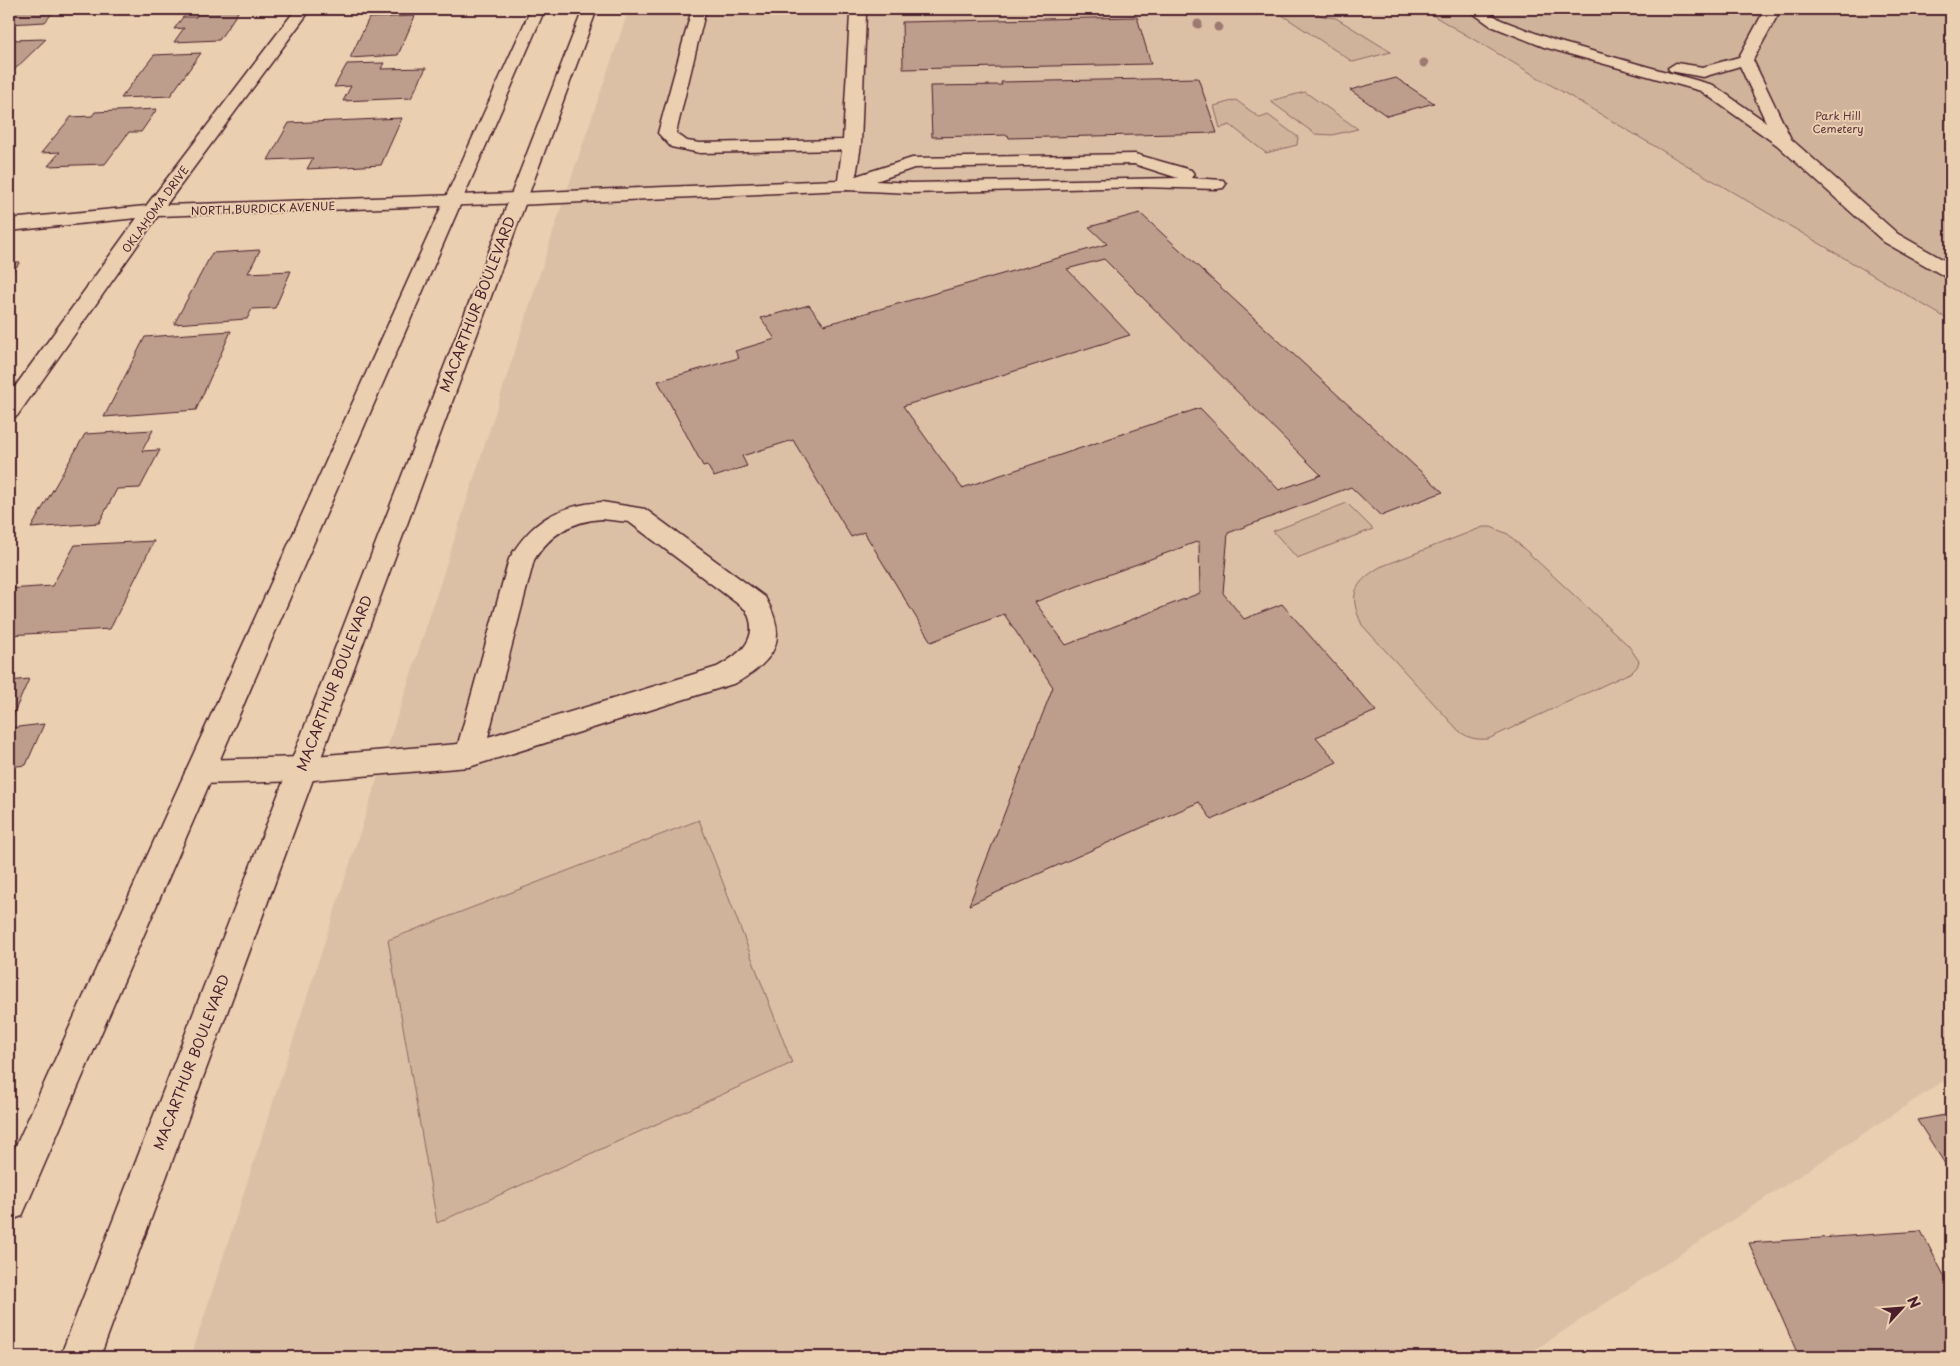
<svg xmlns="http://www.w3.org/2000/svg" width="1960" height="1366" font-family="'Playpen Sans',sans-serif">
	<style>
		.built { fill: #dcc0a6 }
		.green { fill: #cfb39b; stroke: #8c6963 }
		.building { fill: #bd9e8c; stroke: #4a1f2b; fill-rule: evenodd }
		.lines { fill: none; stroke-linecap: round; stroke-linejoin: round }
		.service-casing { stroke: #4a1f2b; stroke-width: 3 }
		.minor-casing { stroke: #4a1f2b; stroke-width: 3 }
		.tertiary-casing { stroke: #4a1f2b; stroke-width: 3 }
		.service { fill: #eacfb1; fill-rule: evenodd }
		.minor { fill: #eacfb1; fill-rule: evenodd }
		.tertiary { fill: #eacfb1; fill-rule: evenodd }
		.tree { fill: #9d7a71 }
		.labels { text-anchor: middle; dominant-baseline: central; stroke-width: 4; stroke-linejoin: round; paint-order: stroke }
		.far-park-label { font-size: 11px; fill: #5e353c; stroke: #eacfb1 }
		.far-street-label { font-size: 11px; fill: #4a1f2b; stroke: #eacfb1 }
		.street-label { font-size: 14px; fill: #4a1f2b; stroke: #eacfb1 }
	</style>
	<rect width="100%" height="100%" fill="#eacfb1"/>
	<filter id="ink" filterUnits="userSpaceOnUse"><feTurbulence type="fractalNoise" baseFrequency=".02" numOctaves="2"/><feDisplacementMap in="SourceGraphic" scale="10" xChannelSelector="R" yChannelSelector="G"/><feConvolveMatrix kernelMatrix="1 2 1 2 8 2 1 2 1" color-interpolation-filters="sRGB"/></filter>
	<g filter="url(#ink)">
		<!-- built -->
		<path class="built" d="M629 9H1422L1951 321V1076L1524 1357H191L562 205Z"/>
		<!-- green -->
		<path class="green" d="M1273 9H1310L1322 16 1336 18 1391 52 1353 62Z
			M1422 9H1951V321Z
			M1305 92 1358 129 1332 135 1315 134 1270 101Z
			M1236 100 1260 118 1268 115 1298 137 1297 145 1266 153 1230 125 1220 128 1214 106Z
			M1347 503 1373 529 1297 558 1273 531Z
			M1483 527H1491L1508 534 1628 645 1639 661 1637 667 1632 672 1488 739C1475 740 1467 738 1458 730L1362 625C1349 596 1352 584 1380 567Z
			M699 820 792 1063 437 1223 388 940Z"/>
		<!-- building -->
		<path class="building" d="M84 9 54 11 45 22 9 24 10 9Z
			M202 9H240L219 40 174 42 184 28 174 29 183 17H196Z
			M415 16 398 55 350 58 369 18Z
			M1137 17 1151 64 903 69 902 22Z
			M46 39 13 71 9 72V40Z
			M201 53 170 96 121 98 154 55Z
			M384 63 381 69 426 68 411 98 343 101 351 86 334 87 347 64Z
			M1198 78 1217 133 1009 138 1008 135 932 137 930 86 1002 85 1001 82Z
			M1396 78 1434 103 1387 116 1350 90Z
			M157 109 141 132H129L105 164 48 166 60 152 41 153 71 117 92 116 95 112Z
			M402 118 381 165 307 169 313 158 268 160 289 123Z
			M1140 213 1443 492 1381 516 1351 487 1228 533 1223 593 1244 619 1282 604 1376 711 1316 737 1337 762 1212 820 1199 802 969 905 1053 687 1004 614 931 642 864 532 851 537 793 440 742 456 747 466 714 477 707 465 703 466 658 381 739 358 735 351 775 339 761 318 809 305 824 325 1107 244 1089 227ZM1104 259 1321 475 1279 490 1200 408 962 488 903 406 1130 335 1067 269ZM1199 541 1200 593 1066 645 1035 602Z
			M260 250 248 273 291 271 275 308 252 309 247 319 174 324 212 253Z
			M9 262H20L9 277Z
			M231 331 196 410 104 417 145 337Z
			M153 430 142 451 160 450 140 488 117 489 99 523 31 528 85 434Z
			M154 541 110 629 9 635V589L52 586 75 545Z
			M29 679 9 724V681Z
			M44 724 26 765 9 767V728Z
			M1951 1114V1173L1917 1120Z
			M1921 1231 1951 1289V1357H1799L1749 1243Z"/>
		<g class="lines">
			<defs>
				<path id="service" d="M692 9H709L705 13 676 133 687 141 700 143 843 140 850 14 847 9H862L866 14 861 145 856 176 912 158 1135 154 1191 170 1194 174 1191 178 1223 180 1226 184 1223 188 1217 189 1141 187 911 193 846 190 517 205 510 203 508 199 510 195 517 193 838 180 842 150 700 153 671 147 658 133ZM1134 164 1178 178 911 183 876 181 914 168Z
					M1467 9H1484L1501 20 1556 41 1713 85 1766 122 1740 66 1703 77 1670 71 1668 68 1676 63 1703 67 1739 57 1765 9H1781L1753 60 1791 139 1898 234 1951 264V278L1944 276 1884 242 1777 145 1701 91 1544 47 1491 26Z
					M602 502 645 509 765 597C789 639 776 660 736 683L469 767 302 781 200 784 190 781 185 772 190 763 200 760 302 757 458 744 509 559C532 520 557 506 602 502ZM602 519 629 522 746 610C761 639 740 654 717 667L488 737 534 560C550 534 572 521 602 519Z"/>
				<path id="minor" d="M296 9H311L166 205 517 193 524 195 526 199 524 203 158 216 17 416 9 418V395L137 218 9 231V219L146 206Z"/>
				<path id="tertiary" d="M531 9H545L22 1216 9 1221V1161Z
					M583 9H597L100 1357H60Z"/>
			</defs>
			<!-- service casing -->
			<use href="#service" class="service-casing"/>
			<!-- minor casing -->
			<use href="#minor" class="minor-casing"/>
			<!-- tertiary casing -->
			<use href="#tertiary" class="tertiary-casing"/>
			<!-- service -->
			<use href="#service" class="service"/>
			<!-- minor -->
			<use href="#minor" class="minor"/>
			<!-- tertiary -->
			<use href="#tertiary" class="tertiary"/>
		</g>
		<!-- trees -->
		<g class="tree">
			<circle cx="1198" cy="24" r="4.5"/>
			<circle cx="1218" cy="27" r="4.5"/>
			<circle cx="1424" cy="63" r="4.5"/>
		</g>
	</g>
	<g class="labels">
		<!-- far-park labels -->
		<g class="far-park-label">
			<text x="1838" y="115">Park Hill<tspan x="1838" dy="13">Cemetery</tspan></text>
		</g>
		<!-- far-street labels -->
		<g class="far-street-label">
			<text transform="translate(263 208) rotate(-2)">NORTH BURDICK AVENUE</text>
			<text transform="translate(155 209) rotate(-54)">OKLAHOMA DRIVE</text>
		</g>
		<!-- street labels -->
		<g class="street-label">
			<text transform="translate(477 304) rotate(-69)">MACARTHUR BOULEVARD</text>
			<text transform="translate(334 683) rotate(-69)">MACARTHUR BOULEVARD</text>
			<text transform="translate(191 1062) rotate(-69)">MACARTHUR BOULEVARD</text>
		</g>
	</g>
	<!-- margin -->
	<rect width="1960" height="1366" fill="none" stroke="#eacfb1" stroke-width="30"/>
	<rect x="15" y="15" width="1930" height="1336" fill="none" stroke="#4a1f2b" stroke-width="2" filter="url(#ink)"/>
	<!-- north arrow -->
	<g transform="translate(1902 1308) rotate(64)" stroke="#eacfb1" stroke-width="4" paint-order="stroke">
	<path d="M0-4L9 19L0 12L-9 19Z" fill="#4a1f2b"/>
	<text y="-8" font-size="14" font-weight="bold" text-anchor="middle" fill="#4a1f2b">N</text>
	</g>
</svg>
